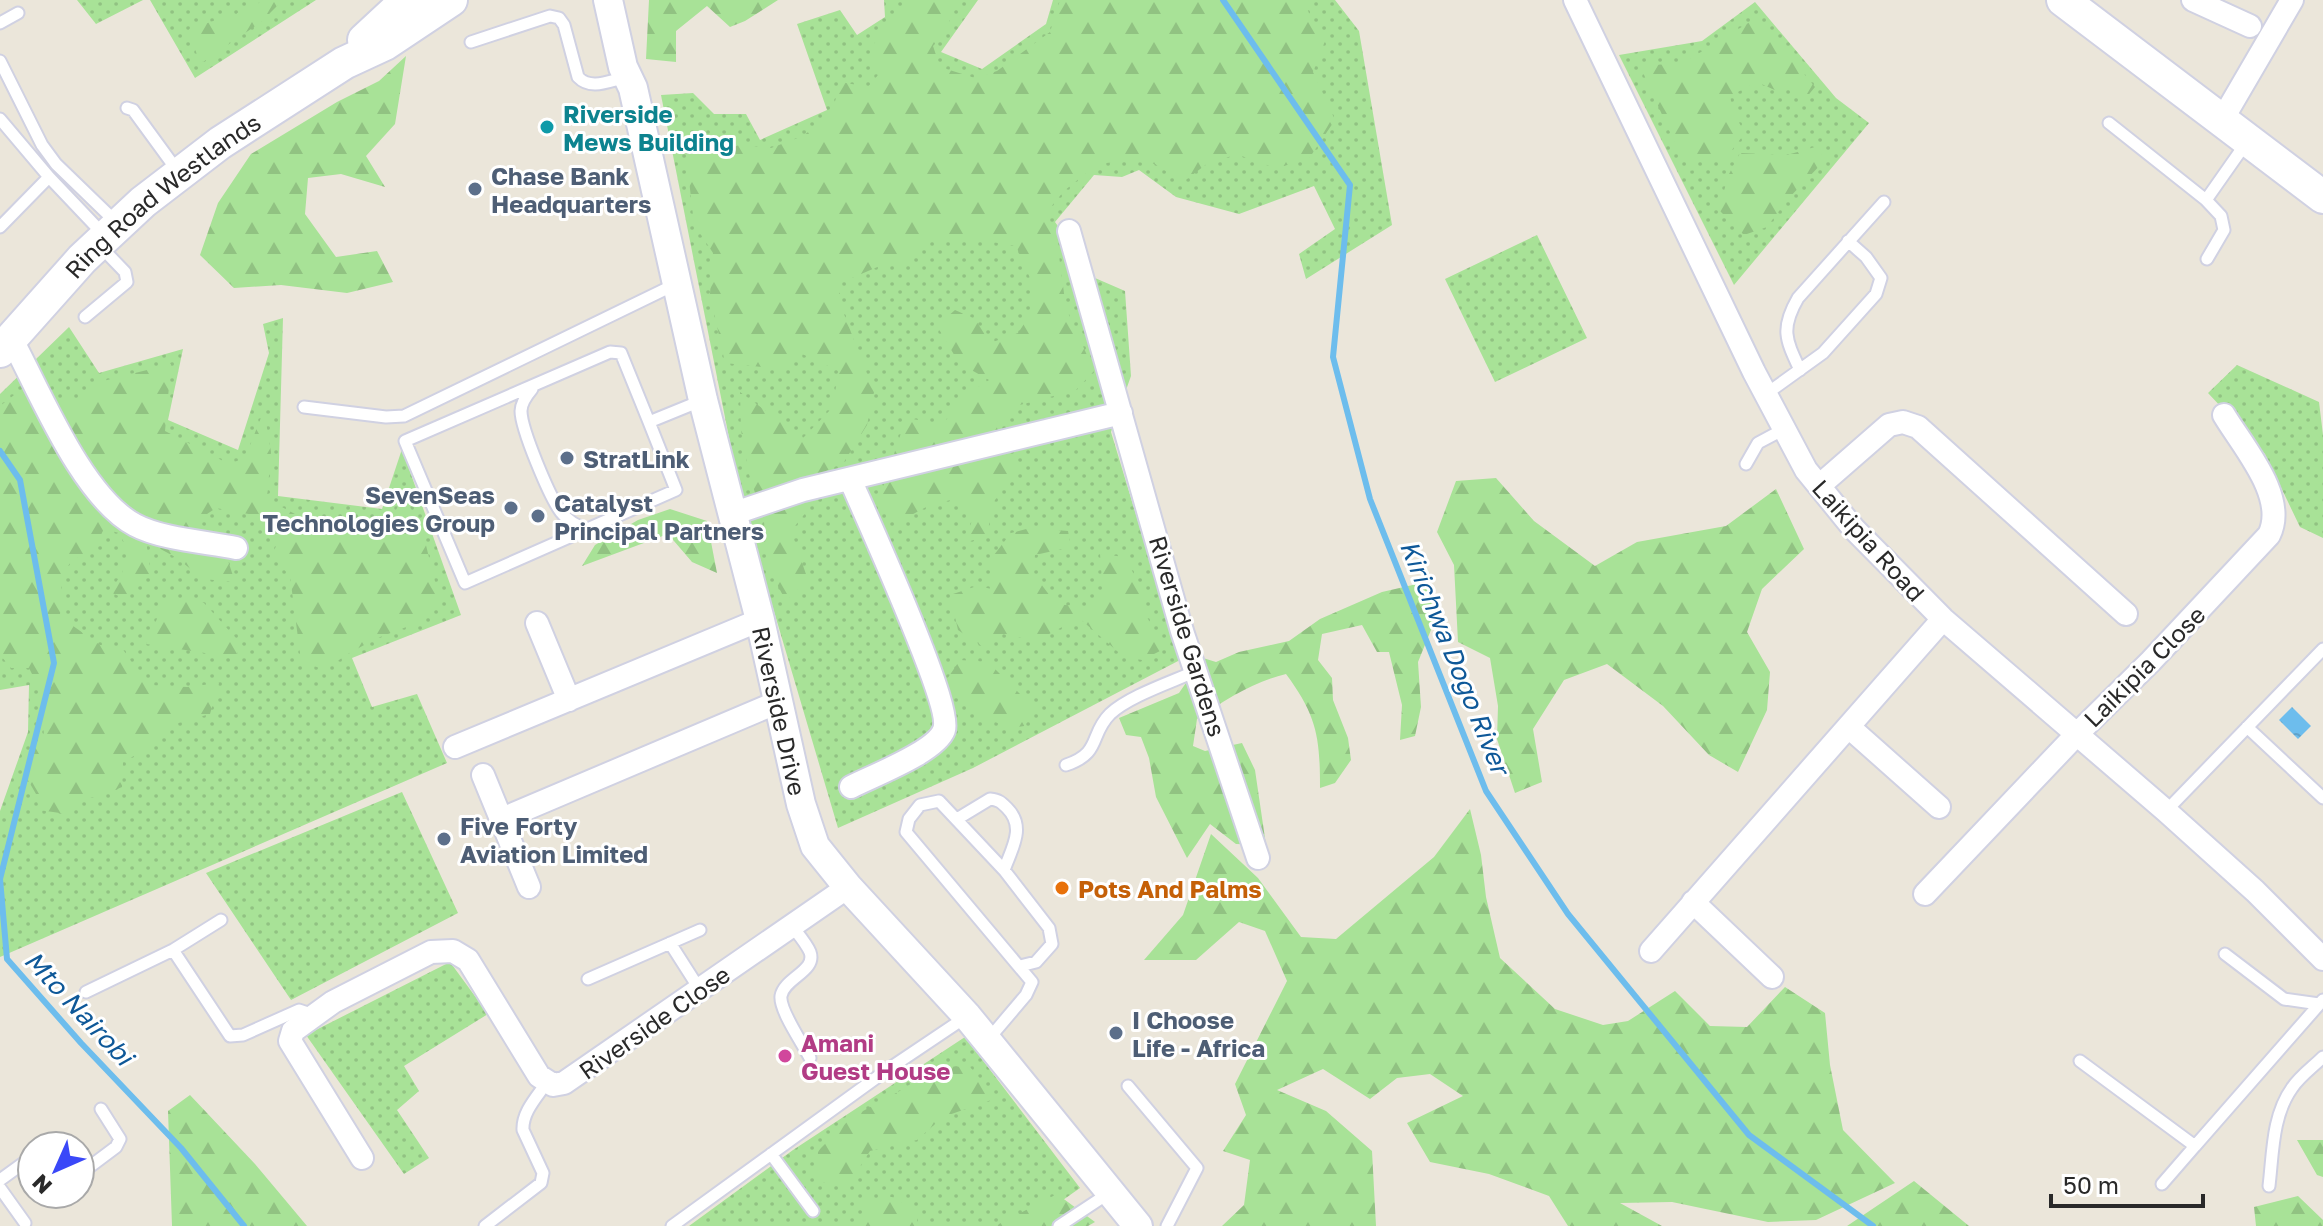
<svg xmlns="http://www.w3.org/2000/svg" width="2323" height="1226" font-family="'Golos Text',sans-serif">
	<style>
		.grass { fill: url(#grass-dots) }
		.forest { fill: url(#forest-firs) }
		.water { fill: url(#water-ripples) }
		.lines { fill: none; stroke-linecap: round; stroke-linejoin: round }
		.stream { stroke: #6dbded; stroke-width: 6 }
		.service-casing { stroke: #d0d1e2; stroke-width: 15 }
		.minor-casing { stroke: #d0d1e2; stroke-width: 26 }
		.tertiary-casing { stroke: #d0d1e2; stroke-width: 32 }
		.secondary-casing { stroke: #d0d1e2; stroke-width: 36 }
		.service { stroke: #fff; stroke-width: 11 }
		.minor { stroke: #fff; stroke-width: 22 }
		.tertiary { stroke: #fff; stroke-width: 28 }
		.secondary { stroke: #fff; stroke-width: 32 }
		.culture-dot { fill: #0f9aa8; stroke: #fff; stroke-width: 3 }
		.service-dot { fill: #5c6f8a; stroke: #fff; stroke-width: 3 }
		.food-dot { fill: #e8710a; stroke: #fff; stroke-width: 3 }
		.hotel-dot { fill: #d1479c; stroke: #fff; stroke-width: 3 }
		.labels { text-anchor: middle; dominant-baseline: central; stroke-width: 6; stroke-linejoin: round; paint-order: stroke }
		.culture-label { font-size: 24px; font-weight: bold; fill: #0d838f; stroke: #fff; text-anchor: start }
		.service-label { font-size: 24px; font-weight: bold; fill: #4e5e75; stroke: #fff; text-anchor: start }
		.street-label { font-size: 24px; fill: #292929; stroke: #fff }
		.food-label { font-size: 24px; font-weight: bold; fill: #c56008; stroke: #fff; text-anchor: start }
		.hotel-label { font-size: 24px; font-weight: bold; fill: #b23c85; stroke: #fff; text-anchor: start }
		.water-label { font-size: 26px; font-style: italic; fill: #0e5898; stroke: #fff }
	</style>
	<defs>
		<pattern id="grass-dots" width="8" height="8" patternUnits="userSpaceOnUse" patternTransform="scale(2)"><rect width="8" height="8" fill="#a8e297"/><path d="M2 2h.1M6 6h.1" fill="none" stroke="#91c282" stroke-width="1.8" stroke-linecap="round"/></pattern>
		<pattern id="forest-firs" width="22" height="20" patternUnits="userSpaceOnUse" patternTransform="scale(2)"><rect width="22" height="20" fill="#a8e297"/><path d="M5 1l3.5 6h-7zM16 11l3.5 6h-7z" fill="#91c282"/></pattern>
		<pattern id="water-ripples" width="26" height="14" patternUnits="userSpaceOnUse" patternTransform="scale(2)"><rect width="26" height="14" fill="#6dbded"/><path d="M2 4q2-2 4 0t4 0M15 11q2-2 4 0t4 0" fill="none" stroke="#5ea2cb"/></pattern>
	</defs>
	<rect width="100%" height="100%" fill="#ebe6da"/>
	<!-- grass -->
	<path class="grass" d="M77 0H143L96 24Z
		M150 0H316L195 78Z
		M884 0H978L941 52 982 69 1046 24 1053 0H1335L1359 31 1392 225 1306 279 1299 254 1335 229 1314 186 1239 214 1176 197 1139 170 1122 177 1094 175 1055 222 1095 278 1125 291 1131 376 1111 432 1180 660 973 768 838 828 742 503 661 95 693 93 714 114H746L760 140 827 110 797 24 840 10 857 35 885 17Z
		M1755 2 1836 98 1869 123 1734 285 1619 55 1702 41Z
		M1537 235 1587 338 1495 382 1445 279Z
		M283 318 278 496 382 509 402 449 461 615 352 658 372 707 417 694 447 763 0 957V811L28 732 29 685 0 690V394L69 327 99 373 183 349 168 420 238 450 269 353 263 324Z
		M2237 365 2319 402 2323 435V538L2300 527 2265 454 2208 393Z
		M402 792 458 913 291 1000 206 873Z
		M450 962 488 1014 404 1066 419 1091 397 1110 429 1158 404 1174 306 1035Z
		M965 1037 1080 1188 1026 1226H689L793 1150Z"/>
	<!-- forest -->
	<path class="forest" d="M262 0H283L261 22 203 62 197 55 189 29 253 8Z
		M649 0H778L745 21 730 27 707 6 676 31V62L646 59Z
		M914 0H961C948 17 949 32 933 46L940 67 975 78 997 71 1050 32 1060 0H1304L1312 21 1325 41 1313 72 1335 120 1308 160 1275 168 1239 155 1212 160 1183 182 1155 164 1122 160 1096 165 1064 191 1046 213 1057 241 1066 308 1094 371 1076 390 1016 406 995 424 1017 468 993 503 987 536 967 542 972 519 955 499 930 505 902 520 877 505 906 418 943 424 965 395 989 380 959 363 937 326 955 310 975 319 990 343 1018 333 1030 315 1033 285 1016 246 981 240 933 239 901 266 882 265 838 284 844 314 874 392 867 425 844 462 824 472 807 511 791 531 808 580 786 601 767 566 764 521 749 474 741 430 740 392 803 438 832 408 839 371 800 353 780 369 725 363 710 294 713 253 694 224 685 145 719 153 739 145 771 148 803 136 831 114 841 82 868 87 878 75 870 49 891 21Z
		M1753 20 1781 46 1815 87 1805 99 1786 84 1777 91 1757 82 1730 96 1733 112 1745 133 1722 163 1698 158 1692 171 1674 141 1640 66 1683 63Z
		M406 56 395 124 366 156 385 187 341 174 308 178 305 214 336 257 377 251 393 282 347 293 281 285 234 288 200 255 218 203 251 154 337 102 379 81Z
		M1815 147 1826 159 1787 200 1767 227 1744 235 1719 210 1728 176 1740 153 1787 155Z
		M171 364 165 431 229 464 245 458 264 410 271 452 267 499 308 521 344 520 375 525 393 516 403 496 421 525 440 602 409 626 375 639 346 655 325 670 301 661 290 576 272 556 278 541 254 515 216 508 195 522 219 533 235 582 203 579 177 558 146 541 151 574 123 598 110 592 122 573 128 550 119 533 104 529 94 547 71 562 59 578 65 602 59 616 100 645 122 648 147 685 187 687 219 683 210 714 171 725 150 747 123 762 122 787 99 797 83 798 67 814 39 810 36 794 21 768 44 735 40 690 29 668H11L1 656 0 406 18 392 35 406 62 400 79 401 103 381Z
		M1496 478 1534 521 1595 566 1637 542 1726 526 1776 489 1804 549 1762 589 1747 632 1770 672 1767 710 1738 772 1709 755 1663 706 1607 664 1564 680 1533 729 1542 782 1515 793 1497 739 1498 706 1490 658 1458 642 1454 565 1437 532 1456 481Z
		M670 509 707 521 717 573 692 562 668 534 582 566 595 545 638 520Z
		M1030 528 1068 531 1071 547 1035 555 1032 572 1056 604 1095 608 1103 592 1100 554 1125 557 1143 592 1147 617 1164 649 1142 660 1124 657 1079 618 1036 641 1003 634 986 649 958 630 950 595 977 586 992 589 994 555 1011 533Z
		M1430 581 1433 625 1418 662 1421 707 1415 736 1400 740 1402 705 1389 652H1377L1362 625 1322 634 1318 660 1332 678 1333 700 1348 738 1351 760 1335 783 1320 788C1320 737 1317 716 1286 674 1253 682 1225 700 1197 719L1193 746 1205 751 1242 743 1255 770 1266 845 1236 844 1210 824 1187 858 1156 797 1149 758 1141 737 1126 735 1119 718 1179 693 1203 658 1216 662 1239 652 1289 641 1320 619 1382 592Z
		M166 598 204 603 245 648 231 657 146 644Z
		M960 660 988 662 1037 711 1024 726 1010 728 974 713 945 682Z
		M1470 809 1481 855 1486 897 1500 958 1555 1009 1603 1025 1628 1021 1675 991 1710 1026 1747 1027 1785 987 1825 1013 1830 1065 1843 1130 1895 1183 1816 1220 1768 1222 1672 1202 1620 1203 1662 1226H1568L1549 1196 1489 1174 1430 1162 1407 1123 1463 1096 1430 1074 1397 1078 1370 1099 1323 1069 1277 1090 1326 1111 1372 1151 1376 1226H1222L1244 1205 1250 1160 1223 1151 1246 1115 1235 1084 1287 981 1265 931 1239 922 1196 960H1144L1183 915 1211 834 1258 878 1301 937 1336 939 1434 857Z
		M939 1066 970 1067 997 1098 943 1117 917 1140 870 1151 849 1184 817 1182 818 1151 852 1117 898 1092Z
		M190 1095 255 1164 307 1226H172L168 1111Z
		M2297 1140H2323V1177L2317 1175Z
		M1914 1181 1969 1226H1847Z
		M1057 1194 1095 1222 1088 1226H995Z
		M2298 1196 2323 1220V1226H2256L2254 1207Z
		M892 1197 919 1212 916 1226H865L866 1199Z"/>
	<!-- water -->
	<path class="water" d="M2292 707 2311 726 2298 739 2279 720Z"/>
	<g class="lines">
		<!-- stream -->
		<path class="stream" d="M1223 0 1350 185 1333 357 1370 499 1486 791 1568 914 1749 1135 1873 1226
			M0 451 20 480 54 663 0 879 7 959 81 1043 181 1148 244 1226"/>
		<defs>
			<path id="service" d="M0 23 18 13
				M471 42 550 16 559 18 564 25 578 77C591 91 611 80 627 77
				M0 61 42 145 56 164 118 224
				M127 108 133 110 179 173
				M0 119 49 177 105 236
				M2109 123 2206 200 2246 143
				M2206 200 2221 216 2224 230 2207 259
				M0 227 49 177
				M85 317 127 282 125 272 99 245
				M1800 370C1786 340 1780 329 1798 298L1884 202
				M532 389C527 395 521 403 521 411 521 429 550 498 561 512 568 521 577 527 588 529
				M1766 394 1823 353 1876 294 1881 278 1866 257 1848 241
				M304 407 386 417 404 416 676 284
				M649 422 676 490 465 583 405 441 610 352 621 353 649 422 703 400
				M1746 464 1758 443 1784 429
				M2247 727 2323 798
				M1066 765C1102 753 1089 735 1110 714 1129 696 1172 682 1196 671
				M2166 811 2323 649
				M957 819 990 799C999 800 1001 802 1007 808 1026 827 1012 848 1004 870
				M792 926C798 934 806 943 810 952 817 971 784 978 781 996 779 1010 803 1044 810 1058
				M670 943 700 990
				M173 950 230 1036 243 1035 299 1010 314 1015
				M2225 954 2284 999 2319 1004
				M588 979 700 930
				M86 992 173 950 221 920
				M987 1041 1026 995 1032 982 906 832 909 819 920 805 939 801 1004 870 1049 928 1052 944 1036 962 1020 966
				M2080 1061 2195 1146 2323 1000
				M1128 1086 1197 1168 1167 1226
				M771 1154 813 1211
				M80 1174 116 1147 120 1139 101 1109
				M0 1180 29 1159 32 1163
				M2162 1184 2195 1146
				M2269 1186C2273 1153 2272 1116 2292 1088 2300 1076 2313 1067 2323 1057
				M0 1188 25 1223
				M485 1226 541 1183 543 1173 523 1130C522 1112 537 1097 547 1082
				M672 1226 887 1070 966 1017
				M1059 1226 1109 1193"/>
			<path id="minor" d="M1575 0 1754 372 1806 470 1854 529 1943 619 2166 811 2255 891 2323 959
				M2193 0 2250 26
				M2222 120 2292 0
				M1069 231 1182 631 1258 858
				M11 338C40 392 82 497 135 525 161 539 206 542 236 548
				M850 479C865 514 953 706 944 730 936 752 872 776 851 787
				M1819 486 1889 425 1903 422 1918 427 2126 614
				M732 514 803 490 1121 413
				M537 623 569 700
				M1850 728 1939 807
				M455 747 760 620
				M483 775 529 887
				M502 819 778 702
				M1925 894 2077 734 2151 661 2269 535C2288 497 2243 447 2224 415
				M1693 902 1772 977
				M1651 951 1943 619
				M362 1158 290 1041 293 1031 333 1002 431 952 453 951 468 960 539 1076 553 1085 564 1083 848 887"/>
			<g id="tertiary">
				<path id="s1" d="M608 0 623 67 633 88 703 400 760 620 801 804 815 846 848 887 967 1016 1138 1226"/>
			</g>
			<g id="secondary">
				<path d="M2063 0 2323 197"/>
				<path d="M364 40 407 0"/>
				<path id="s2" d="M0 351 82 259 143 202 220 143 344 63 385 44 451 0"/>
			</g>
		</defs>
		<!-- service casing -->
		<use href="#service" class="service-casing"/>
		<!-- minor casing -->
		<use href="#minor" class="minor-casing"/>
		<!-- tertiary casing -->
		<use href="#tertiary" class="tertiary-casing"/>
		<!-- secondary casing -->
		<use href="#secondary" class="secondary-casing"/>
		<!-- service -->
		<use href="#service" class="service"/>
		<!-- minor -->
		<use href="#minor" class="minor"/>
		<!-- tertiary -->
		<use href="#tertiary" class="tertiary"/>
		<!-- secondary -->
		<use href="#secondary" class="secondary"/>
	</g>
	<!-- markers -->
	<circle class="culture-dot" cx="547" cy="127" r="8"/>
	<g class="service-dot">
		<circle cx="475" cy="189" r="8"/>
		<circle cx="567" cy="458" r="8"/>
		<circle cx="511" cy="508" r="8"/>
		<circle cx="538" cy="516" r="8"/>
		<circle cx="444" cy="839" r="8"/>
		<circle cx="1116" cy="1033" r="8"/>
	</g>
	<circle class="food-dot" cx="1062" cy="888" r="8"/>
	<circle class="hotel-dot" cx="785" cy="1056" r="8"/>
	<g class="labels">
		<!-- culture labels -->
		<g class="culture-label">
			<text x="563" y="113">Riverside<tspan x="563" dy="28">Mews Building</tspan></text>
		</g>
		<!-- service labels -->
		<g class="service-label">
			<text x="491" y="175">Chase Bank<tspan x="491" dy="28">Headquarters</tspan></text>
			<text x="583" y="458">StratLink</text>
			<text x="495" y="494" text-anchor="end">SevenSeas<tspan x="495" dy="28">Technologies Group</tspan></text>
			<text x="554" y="502">Catalyst<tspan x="554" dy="28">Principal Partners</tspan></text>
			<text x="460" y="825">Five Forty<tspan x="460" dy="28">Aviation Limited</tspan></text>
			<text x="1132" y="1019">I Choose<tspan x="1132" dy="28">Life - Africa</tspan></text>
		</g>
		<!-- street labels -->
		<g class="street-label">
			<text stroke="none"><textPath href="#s2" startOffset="226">Ring Road Westlands</textPath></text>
			<text transform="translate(1869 540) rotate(48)">Laikipia Road</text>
			<text transform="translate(1188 636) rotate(73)">Riverside Gardens</text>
			<text transform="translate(2144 666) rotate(-45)">Laikipia Close</text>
			<text stroke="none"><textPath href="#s1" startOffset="732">Riverside Drive</textPath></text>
			<text transform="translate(654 1022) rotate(-35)">Riverside Close</text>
		</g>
		<!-- food labels -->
		<g class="food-label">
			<text x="1078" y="888">Pots And Palms</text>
		</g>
		<!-- hotel labels -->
		<g class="hotel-label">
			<text x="801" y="1042">Amani<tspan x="801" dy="28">Guest House</tspan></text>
		</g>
		<!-- water labels -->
		<g class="water-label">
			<text transform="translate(1455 657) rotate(68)">Kirichwa Dogo River</text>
			<text transform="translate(79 1008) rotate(47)">Mto Nairobi</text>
		</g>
	</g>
	<!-- north arrow -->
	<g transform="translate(56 1170) rotate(225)"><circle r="38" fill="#ffffff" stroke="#a9a9a9" stroke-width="2"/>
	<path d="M0-6L14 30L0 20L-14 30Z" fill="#3a48f8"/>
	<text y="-12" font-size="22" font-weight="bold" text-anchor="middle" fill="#292929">N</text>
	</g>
	<!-- scale -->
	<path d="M2051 1194v12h152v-12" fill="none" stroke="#292929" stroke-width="4"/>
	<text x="2063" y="1194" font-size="24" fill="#292929" stroke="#ffffff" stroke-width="6" paint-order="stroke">50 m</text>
</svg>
